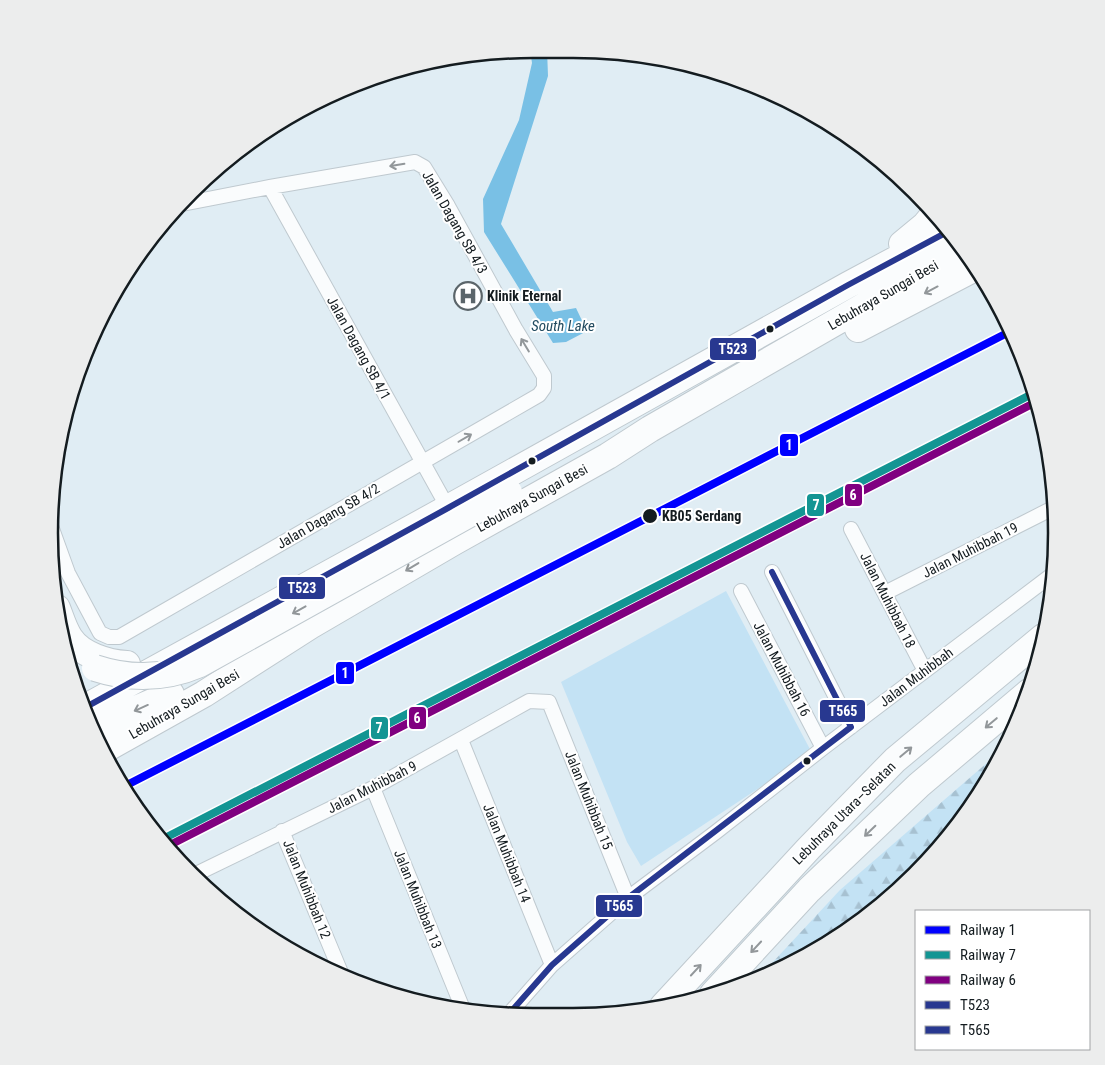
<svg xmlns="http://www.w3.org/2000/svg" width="1105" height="1065" font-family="'Roboto Condensed',sans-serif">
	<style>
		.green { fill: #c3e2f4 }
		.forest { fill: url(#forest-firs) }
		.water { fill: #79c0e5 }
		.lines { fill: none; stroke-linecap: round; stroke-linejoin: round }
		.minor-casing { stroke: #bfc9cf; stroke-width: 16 }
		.motorway-casing { stroke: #bfc9cf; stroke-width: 28 }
		.minor { stroke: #fafcfd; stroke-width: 14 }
		.motorway { stroke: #fafcfd; stroke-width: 26 }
		.motorway-bridge-casing { stroke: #bfc9cf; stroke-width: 28; stroke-linecap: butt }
		.motorway-bridge { stroke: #fafcfd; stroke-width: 26 }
		.bus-1-casing { stroke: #fff; stroke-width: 10 }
		.bus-2-casing { stroke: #fff; stroke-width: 10 }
		.bus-1 { stroke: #283890; stroke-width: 6 }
		.bus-2 { stroke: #283890; stroke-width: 6 }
		.rail-1-casing { stroke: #fff; stroke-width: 11 }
		.rail-2-casing { stroke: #fff; stroke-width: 11 }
		.rail-3-casing { stroke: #fff; stroke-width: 11 }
		.rail-1 { stroke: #00f; stroke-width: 8 }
		.rail-2 { stroke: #139593; stroke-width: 8 }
		.rail-3 { stroke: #800080; stroke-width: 8 }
		.oneway { stroke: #92979a }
		.bus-dot { fill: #141c20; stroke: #fff; stroke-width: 2 }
		.labels { text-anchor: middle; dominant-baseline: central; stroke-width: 4; stroke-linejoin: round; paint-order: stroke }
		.street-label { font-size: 14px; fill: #141c20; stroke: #fff }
		.poi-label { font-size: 14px; font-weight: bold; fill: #141c20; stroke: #fff; text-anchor: start }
		.stop-label { font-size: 14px; font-weight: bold; fill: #141c20; stroke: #fff; text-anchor: start }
		.water-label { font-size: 15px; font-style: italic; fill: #224b60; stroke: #fff }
		.rim { fill: none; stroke: #141c20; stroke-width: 2.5 }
		.line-badge { stroke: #fff; stroke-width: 2 }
		.badge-label { font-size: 14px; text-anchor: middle; font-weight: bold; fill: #fff }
	</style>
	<defs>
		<pattern id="forest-firs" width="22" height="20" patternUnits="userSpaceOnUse" patternTransform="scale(1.25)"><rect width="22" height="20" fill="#c3e2f4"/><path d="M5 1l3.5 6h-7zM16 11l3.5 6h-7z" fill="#a7c1d1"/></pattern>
	</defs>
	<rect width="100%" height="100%" fill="#e0edf4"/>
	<!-- green -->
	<path class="green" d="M726 591 812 753 641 866 627 842 561 682Z"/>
	<!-- forest -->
	<path class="forest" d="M1003 749 992 774 936 851 867 916 787 966 759 977 840 890Z"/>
	<!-- water -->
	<path class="water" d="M530 49H547L548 76 501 224 553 312 576 308 587 331 566 342 553 343 484 232 483 199 519 120 532 63Z"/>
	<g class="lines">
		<defs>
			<path id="minor" d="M270 187 448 508
				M51 526 68 573 100 633 109 637H119L539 395 544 388V376L516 330 448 206 424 167 415 162 270 187 177 205
				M851 529 925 671
				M772 572 851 727
				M741 591 823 748
				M885 593 1055 507
				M461 740 552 965
				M373 788 463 1009
				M282 831 342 975
				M194 875 373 788 529 701 549 702 628 898
				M508 1015 552 965 628 898 716 832 823 748 1053 574"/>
			<path id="motorway" d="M902 244 925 225 934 214
				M858 329 975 268
				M57 608C61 618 64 629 70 638 81 655 108 663 127 664
				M86 707 448 508 848 285 949 231
				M94 727 171 694
				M104 750 204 694 310 626 454 542 608 456 650 429 963 249
				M713 994 809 890 919 785 1029 692
				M663 1006 809 848 895 760 1043 637"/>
		</defs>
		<!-- minor casing -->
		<use href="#minor" class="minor-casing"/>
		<!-- motorway casing -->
		<use href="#motorway" class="motorway-casing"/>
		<!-- minor -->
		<use href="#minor" class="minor"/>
		<!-- motorway -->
		<use href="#motorway" class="motorway"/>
		<defs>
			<path id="motorway-bridge" d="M95 668C131 680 165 679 200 664L509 492"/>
		</defs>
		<!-- motorway-bridge casing -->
		<use href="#motorway-bridge" class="motorway-bridge-casing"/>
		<!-- motorway-bridge -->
		<use href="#motorway-bridge" class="motorway-bridge"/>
		<defs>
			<path id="bus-1" d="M86 707 448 508 848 285 949 231"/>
			<path id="bus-2" d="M508 1015 552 965 628 898 851 727 772 572"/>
		</defs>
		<!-- bus-1 casing -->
		<use href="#bus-1" class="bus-1-casing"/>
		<!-- bus-2 casing -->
		<use href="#bus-2" class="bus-2-casing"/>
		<!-- bus-1 -->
		<use href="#bus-1" class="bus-1"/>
		<!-- bus-2 -->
		<use href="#bus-2" class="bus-2"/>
		<defs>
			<path id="rail-1" d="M123 787 1011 331"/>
			<path id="rail-2" d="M161 840 1034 393"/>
			<path id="rail-3" d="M166 847 1038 401"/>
		</defs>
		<!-- rail-1 casing -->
		<use href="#rail-1" class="rail-1-casing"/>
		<!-- rail-2 casing -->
		<use href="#rail-2" class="rail-2-casing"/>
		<!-- rail-3 casing -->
		<use href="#rail-3" class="rail-3-casing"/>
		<!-- rail-1 -->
		<use href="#rail-1" class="rail-1"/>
		<!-- rail-2 -->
		<use href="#rail-2" class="rail-2"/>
		<!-- rail-3 -->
		<use href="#rail-3" class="rail-3"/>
	</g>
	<!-- one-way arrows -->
	<defs><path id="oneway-shaft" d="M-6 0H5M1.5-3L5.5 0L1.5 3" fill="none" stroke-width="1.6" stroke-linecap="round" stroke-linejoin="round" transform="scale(1.25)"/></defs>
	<g class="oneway">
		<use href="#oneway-shaft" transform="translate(397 165) rotate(171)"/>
		<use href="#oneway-shaft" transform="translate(931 290) rotate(152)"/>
		<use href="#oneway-shaft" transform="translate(525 345) rotate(-121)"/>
		<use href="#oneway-shaft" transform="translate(465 438) rotate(-30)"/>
		<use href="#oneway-shaft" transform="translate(412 567) rotate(149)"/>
		<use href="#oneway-shaft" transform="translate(299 610) rotate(151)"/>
		<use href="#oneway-shaft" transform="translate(141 708) rotate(156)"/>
		<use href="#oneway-shaft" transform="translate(991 723) rotate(140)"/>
		<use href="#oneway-shaft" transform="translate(906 752) rotate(-40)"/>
		<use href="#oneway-shaft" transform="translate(870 831) rotate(136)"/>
		<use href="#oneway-shaft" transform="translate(756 947) rotate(133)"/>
		<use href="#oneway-shaft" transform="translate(696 970) rotate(-47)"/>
	</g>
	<!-- icons -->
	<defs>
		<symbol id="hospital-ring" viewBox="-11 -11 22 22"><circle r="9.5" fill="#fff" stroke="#5b656a" stroke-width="1.5"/><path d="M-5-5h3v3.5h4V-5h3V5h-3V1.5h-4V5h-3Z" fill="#5b656a"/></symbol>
	</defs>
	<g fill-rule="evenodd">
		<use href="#hospital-ring" x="452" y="280" width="32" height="32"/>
	</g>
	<!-- markers -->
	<g class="bus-dot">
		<circle cx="770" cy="329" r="4.5"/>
		<circle cx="532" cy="461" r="4.5"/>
		<circle cx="650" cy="516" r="8"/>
		<circle cx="807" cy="761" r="4.5"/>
	</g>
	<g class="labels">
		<!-- street labels -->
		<g class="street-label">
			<text transform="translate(455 222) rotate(60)">Jalan Dagang SB 4/3</text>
			<text transform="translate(883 295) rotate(-30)">Lebuhraya Sungai Besi</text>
			<text transform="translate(359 348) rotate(61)">Jalan Dagang SB 4/1</text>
			<text transform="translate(532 498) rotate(-29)">Lebuhraya Sungai Besi</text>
			<text transform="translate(328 516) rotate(-30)">Jalan Dagang SB 4/2</text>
			<text transform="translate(970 550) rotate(-27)">Jalan Muhibbah 19</text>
			<text transform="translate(888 600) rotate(63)">Jalan Muhibbah 18</text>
			<text transform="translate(782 669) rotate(62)">Jalan Muhibbah 16</text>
			<text transform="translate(916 677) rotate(-37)">Jalan Muhibbah</text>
			<text transform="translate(184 704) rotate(-30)">Lebuhraya Sungai Besi</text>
			<text transform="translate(372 787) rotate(-27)">Jalan Muhibbah 9</text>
			<text transform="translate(589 800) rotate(68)">Jalan Muhibbah 15</text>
			<text transform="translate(844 813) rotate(-45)">Lebuhraya Utara–Selatan</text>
			<text transform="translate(507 853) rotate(68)">Jalan Muhibbah 14</text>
			<text transform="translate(307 889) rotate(68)">Jalan Muhibbah 12</text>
			<text transform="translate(418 899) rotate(68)">Jalan Muhibbah 13</text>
		</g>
		<!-- poi labels -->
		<g class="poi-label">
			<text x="487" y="296">Klinik Eternal</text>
		</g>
		<!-- stop labels -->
		<g class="stop-label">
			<text x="662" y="516">KB05 Serdang</text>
		</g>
		<!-- water labels -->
		<g class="water-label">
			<text x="563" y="326">South Lake</text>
		</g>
	</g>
	<!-- crop -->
	<path d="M0 0H1105V1065H0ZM533 58H573A475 475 0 0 1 1048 533V533A475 475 0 0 1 573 1008H533A475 475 0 0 1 58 533V533A475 475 0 0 1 533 58Z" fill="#eceded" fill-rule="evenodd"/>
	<path class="rim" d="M533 58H573A475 475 0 0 1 1048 533V533A475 475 0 0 1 573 1008H533A475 475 0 0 1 58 533V533A475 475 0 0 1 533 58Z"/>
	<g class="line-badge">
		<rect x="709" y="337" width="48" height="24" rx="5" fill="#283890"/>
		<rect x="779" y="433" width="20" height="24" rx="5" fill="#00f"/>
		<rect x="844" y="483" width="19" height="24" rx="5" fill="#800080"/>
		<rect x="806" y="493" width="19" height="24" rx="5" fill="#139593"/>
		<rect x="278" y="576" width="48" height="24" rx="5" fill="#283890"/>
		<rect x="335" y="661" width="20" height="24" rx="5" fill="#00f"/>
		<rect x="819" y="699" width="47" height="24" rx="5" fill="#283890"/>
		<rect x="408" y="706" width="19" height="24" rx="5" fill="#800080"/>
		<rect x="370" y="716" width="19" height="24" rx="5" fill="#139593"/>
		<rect x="595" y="894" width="48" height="24" rx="5" fill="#283890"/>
	</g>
	<g class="badge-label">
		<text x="733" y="354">T523</text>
		<text x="789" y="450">1</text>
		<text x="853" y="500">6</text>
		<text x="816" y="510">7</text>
		<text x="302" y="593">T523</text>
		<text x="345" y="678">1</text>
		<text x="843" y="716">T565</text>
		<text x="417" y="723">6</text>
		<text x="379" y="733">7</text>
		<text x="619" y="911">T565</text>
	</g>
	<!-- legend -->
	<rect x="915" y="910" width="175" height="140" fill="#ffffff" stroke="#a1a4a6"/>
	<rect x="925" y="926" width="25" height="8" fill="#0000ff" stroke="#a1a4a6"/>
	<text x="960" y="935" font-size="15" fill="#141c20">Railway 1</text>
	<rect x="925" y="951" width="25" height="8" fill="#139593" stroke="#a1a4a6"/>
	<text x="960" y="960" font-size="15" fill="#141c20">Railway 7</text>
	<rect x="925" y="976" width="25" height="8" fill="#800080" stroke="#a1a4a6"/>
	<text x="960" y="985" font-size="15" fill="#141c20">Railway 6</text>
	<rect x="925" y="1001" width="25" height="8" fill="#283890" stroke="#a1a4a6"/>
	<text x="960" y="1010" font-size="15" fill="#141c20">T523</text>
	<rect x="925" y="1026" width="25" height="8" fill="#283890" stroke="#a1a4a6"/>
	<text x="960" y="1035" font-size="15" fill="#141c20">T565</text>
</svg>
